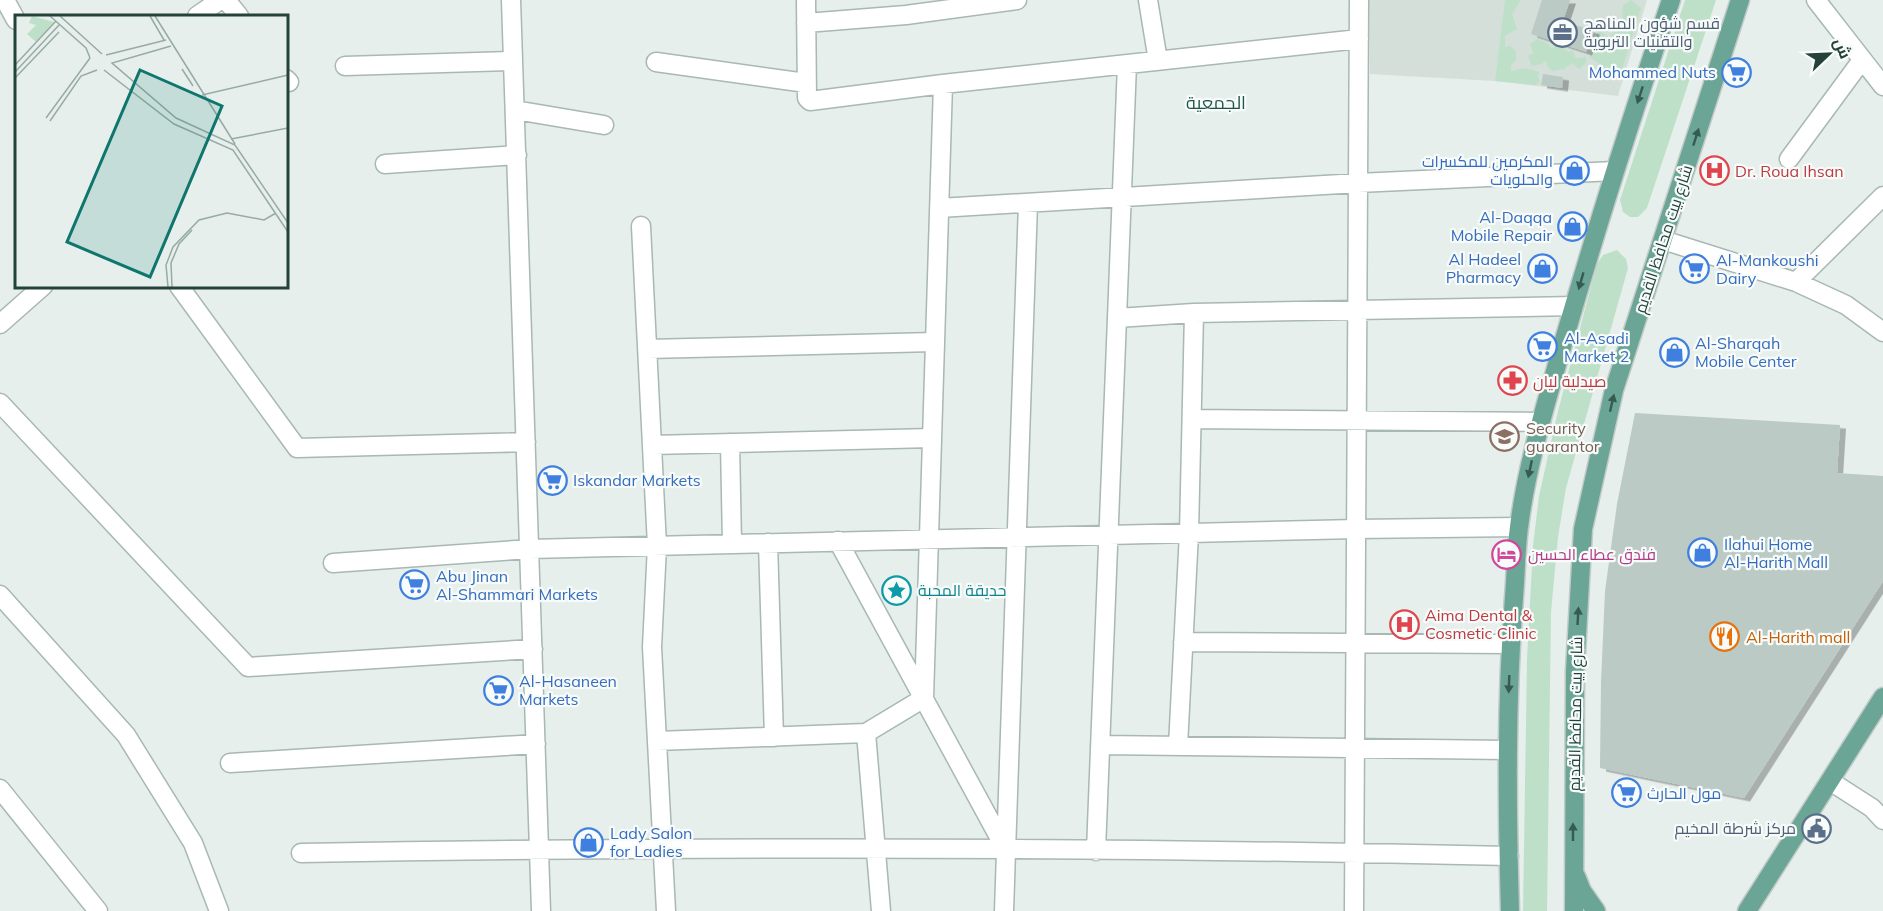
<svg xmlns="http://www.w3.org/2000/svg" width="1883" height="911" font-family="Mulish,Cairo,sans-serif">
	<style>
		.built { fill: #d4dfda }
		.green { fill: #bfe0c8 }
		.building { fill: #bbcac4; filter: url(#shadow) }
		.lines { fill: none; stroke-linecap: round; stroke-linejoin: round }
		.minor-casing { stroke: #a8b8b2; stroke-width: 21 }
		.major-casing { stroke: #c2cac8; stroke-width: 21 }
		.minor { stroke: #fff; stroke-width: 18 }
		.major { stroke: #6aa596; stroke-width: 18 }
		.oneway { fill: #365b51 }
		.labels { text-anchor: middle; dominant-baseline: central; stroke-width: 4.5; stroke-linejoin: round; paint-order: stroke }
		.service-label { font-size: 16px; fill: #4e5e75; stroke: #f7fbf9; text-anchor: start }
		.shop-label { font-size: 16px; fill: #366cbe; stroke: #f7fbf9; text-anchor: start }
		.health-label { font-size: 16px; fill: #be3a42; stroke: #f7fbf9; text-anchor: start }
		.street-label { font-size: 16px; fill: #24423a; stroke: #f7fbf9 }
		.education-label { font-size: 16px; fill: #785e54; stroke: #f7fbf9; text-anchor: start }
		.hotel-label { font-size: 16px; fill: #b23c85; stroke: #f7fbf9; text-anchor: start }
		.culture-label { font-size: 16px; fill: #0d838f; stroke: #f7fbf9; text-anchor: start }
		.food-label { font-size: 16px; fill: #c56008; stroke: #f7fbf9; text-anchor: start }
		.neighbourhood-label { font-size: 18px; fill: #1f5548; stroke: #f7fbf9 }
		.inset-road { fill: none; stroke: #98aaa4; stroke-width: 1.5 }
		.view { fill: #0f766e; fill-opacity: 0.15; stroke: #0f766e; stroke-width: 3 }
		.inset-edge { fill: none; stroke: #24423a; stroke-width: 3 }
	</style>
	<defs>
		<filter id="shadow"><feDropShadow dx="6" dy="3.5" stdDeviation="0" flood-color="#0004"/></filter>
	</defs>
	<rect width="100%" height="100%" fill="#e6efeb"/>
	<!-- built -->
	<path class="built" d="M1369 0H1647L1618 96 1495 81 1370 74Z"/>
	<!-- green -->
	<path class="green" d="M1505 0H1521L1512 14 1517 29 1505 36V47L1510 46 1516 51V60L1511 66V72C1521 67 1528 68 1539 72L1538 76 1540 82 1535 85 1495 81Z
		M1631 0 1641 8 1620 76C1606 73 1601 62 1589 57L1593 50 1598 30 1609 37 1625 22 1622 16 1623 5Z
		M1685 0H1716L1647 208 1638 217H1630L1623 212 1620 200Z
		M1537 39 1547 43 1551 48 1558 45 1569 52 1573 50 1575 58H1581L1586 56V63L1579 69 1572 63 1564 69 1552 71 1547 66 1546 60 1542 64 1532 66 1528 56 1533 53 1530 44Z
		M1617 250 1626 259 1628 268 1566 488 1558 537 1551 612 1547 911H1523L1527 659 1533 546 1539 496 1558 411 1597 264 1603 255Z"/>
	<!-- building -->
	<path class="building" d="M1542 0H1570L1563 21 1594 31 1586 52 1531 34Z
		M1543 74 1563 77 1562 88 1541 85Z
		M1635 413 1840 425 1837 473 1883 476V581L1744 798 1600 768 1601 682 1605 591 1617 504Z"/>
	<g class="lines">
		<defs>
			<path id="minor" d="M5 0 16 20
				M226 0 239 16
				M511 0 541 911
				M806 0 807 98 810 101 943 84 1359 39
				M1148 0 1158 61
				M1816 0 1883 86
				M197 16 220 0
				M806 23 906 15 1017 0
				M656 62 806 83
				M345 66 513 61
				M286 79 289 82
				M515 110 604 125
				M1789 159 1862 60
				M385 164 517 155
				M939 208 1358 183 1615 171
				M641 226 657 546 652 647 666 911
				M1663 240 1796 282 1846 305 1883 332
				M1796 282 1883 196
				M179 286 297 448 526 442
				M1194 313 1574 306
				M1117 318 1194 313 1189 533 1178 746
				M0 324 43 286
				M647 349 934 342
				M0 403 248 667 533 649
				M1192 419 1541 422
				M730 443 732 544
				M652 445 931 438
				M838 541 1005 848
				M768 543 774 737
				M333 563 530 549 1356 529 1519 527
				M0 595 126 735 193 843 219 911
				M1183 642 1511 644
				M866 733 881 911
				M657 741 866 733 924 698 943 84
				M1100 745 1507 750
				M230 763 536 744
				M1830 781 1872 808 1883 820
				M0 789 98 911
				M1096 851 1127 64
				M301 853C703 846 1106 847 1509 856
				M1004 911 1028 203
				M1354 911 1359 0"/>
			<path id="major" d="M1576 876 1582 891 1596 911
				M1510 911C1507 806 1506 702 1514 597 1516 574 1516 550 1519 527 1527 463 1547 401 1564 340 1597 226 1633 113 1671 0
				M1574 911 1575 671 1583 529 1614 390 1740 0
				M1747 911 1883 697"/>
		</defs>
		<!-- minor casing -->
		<use href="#minor" class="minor-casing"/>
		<!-- major casing -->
		<use href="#major" class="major-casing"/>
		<!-- minor -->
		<use href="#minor" class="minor"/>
		<!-- major -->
		<use href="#major" class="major"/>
	</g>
	<!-- one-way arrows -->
	<defs><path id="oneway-solid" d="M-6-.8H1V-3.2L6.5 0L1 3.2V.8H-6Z" transform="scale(1.5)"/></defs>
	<g class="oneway">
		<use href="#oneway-solid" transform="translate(1640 95) rotate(108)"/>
		<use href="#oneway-solid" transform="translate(1696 137) rotate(-72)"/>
		<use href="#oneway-solid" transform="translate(1581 281) rotate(106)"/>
		<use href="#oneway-solid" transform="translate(1612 403) rotate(-77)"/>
		<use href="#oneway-solid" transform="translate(1530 469) rotate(102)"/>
		<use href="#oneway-solid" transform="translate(1578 616) rotate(-87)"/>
		<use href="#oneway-solid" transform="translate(1509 684) rotate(92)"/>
		<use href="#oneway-solid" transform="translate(1573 832) rotate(-90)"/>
	</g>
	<!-- icons -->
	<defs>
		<symbol id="office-ring" viewBox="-11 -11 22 22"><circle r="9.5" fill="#f7fbf9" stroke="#5c6f8a" stroke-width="1.5"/><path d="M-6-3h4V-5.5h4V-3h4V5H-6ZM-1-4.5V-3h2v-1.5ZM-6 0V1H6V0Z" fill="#5c6f8a"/></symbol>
		<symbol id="supermarket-ring" viewBox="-11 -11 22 22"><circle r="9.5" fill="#f7fbf9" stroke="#3f7fe0" stroke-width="1.5"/><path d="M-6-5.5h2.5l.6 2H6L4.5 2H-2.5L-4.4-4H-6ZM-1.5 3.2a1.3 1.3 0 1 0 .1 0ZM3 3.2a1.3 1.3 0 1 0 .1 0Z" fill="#3f7fe0"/></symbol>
		<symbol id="shop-ring" viewBox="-11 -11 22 22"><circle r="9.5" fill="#f7fbf9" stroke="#3f7fe0" stroke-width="1.5"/><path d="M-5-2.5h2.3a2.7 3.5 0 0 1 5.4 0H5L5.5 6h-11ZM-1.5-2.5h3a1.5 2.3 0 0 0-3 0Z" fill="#3f7fe0"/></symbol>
		<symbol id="hospital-ring" viewBox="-11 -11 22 22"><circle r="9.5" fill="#f7fbf9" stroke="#e0444e" stroke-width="1.5"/><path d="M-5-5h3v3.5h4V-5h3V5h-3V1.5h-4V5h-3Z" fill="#e0444e"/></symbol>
		<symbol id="pharmacy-ring" viewBox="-11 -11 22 22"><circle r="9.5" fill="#f7fbf9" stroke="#e0444e" stroke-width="1.5"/><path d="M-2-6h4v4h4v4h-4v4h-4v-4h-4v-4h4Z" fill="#e0444e"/></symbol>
		<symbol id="school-ring" viewBox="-11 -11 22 22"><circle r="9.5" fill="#f7fbf9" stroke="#8d6e63" stroke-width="1.5"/><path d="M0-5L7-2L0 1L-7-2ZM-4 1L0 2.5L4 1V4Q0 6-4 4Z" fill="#8d6e63"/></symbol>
		<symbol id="hotel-ring" viewBox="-11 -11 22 22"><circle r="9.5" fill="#f7fbf9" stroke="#d1479c" stroke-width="1.5"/><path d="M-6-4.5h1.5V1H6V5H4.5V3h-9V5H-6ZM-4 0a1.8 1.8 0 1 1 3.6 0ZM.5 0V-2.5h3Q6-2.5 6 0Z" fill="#d1479c"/></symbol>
		<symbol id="sight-ring" viewBox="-11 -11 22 22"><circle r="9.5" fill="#f7fbf9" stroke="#0f9aa8" stroke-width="1.5"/><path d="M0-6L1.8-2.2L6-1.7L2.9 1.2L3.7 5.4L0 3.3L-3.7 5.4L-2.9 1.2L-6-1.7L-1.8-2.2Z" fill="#0f9aa8"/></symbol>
		<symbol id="restaurant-ring" viewBox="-11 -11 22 22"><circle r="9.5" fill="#f7fbf9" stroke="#e8710a" stroke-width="1.5"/><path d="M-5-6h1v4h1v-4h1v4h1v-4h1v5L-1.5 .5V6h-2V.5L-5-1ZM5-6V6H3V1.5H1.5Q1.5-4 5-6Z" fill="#e8710a"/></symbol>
		<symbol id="civic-ring" viewBox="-11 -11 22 22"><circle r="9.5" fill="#f7fbf9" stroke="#5c6f8a" stroke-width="1.5"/><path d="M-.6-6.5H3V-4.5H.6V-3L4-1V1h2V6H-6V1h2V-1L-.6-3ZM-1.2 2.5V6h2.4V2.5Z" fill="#5c6f8a"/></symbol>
	</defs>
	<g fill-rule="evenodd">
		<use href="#office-ring" x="1546" y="16" width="33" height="33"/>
		<use href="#supermarket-ring" x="1720" y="56" width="33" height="33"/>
		<use href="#shop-ring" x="1558" y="154" width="33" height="33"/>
		<use href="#hospital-ring" x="1698" y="154" width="33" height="33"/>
		<use href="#shop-ring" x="1556" y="210" width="33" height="33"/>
		<use href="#shop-ring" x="1526" y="252" width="33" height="33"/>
		<use href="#supermarket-ring" x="1678" y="252" width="33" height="33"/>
		<use href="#supermarket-ring" x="1526" y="330" width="33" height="33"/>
		<use href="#shop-ring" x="1658" y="336" width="33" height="33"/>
		<use href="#pharmacy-ring" x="1496" y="364" width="33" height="33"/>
		<use href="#school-ring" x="1488" y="420" width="33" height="33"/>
		<use href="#supermarket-ring" x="536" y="464" width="33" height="33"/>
		<use href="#shop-ring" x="1686" y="536" width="33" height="33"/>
		<use href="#hotel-ring" x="1490" y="538" width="33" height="33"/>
		<use href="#supermarket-ring" x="398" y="568" width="33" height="33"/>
		<use href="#sight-ring" x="880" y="574" width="33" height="33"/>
		<use href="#hospital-ring" x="1388" y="608" width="33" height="33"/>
		<use href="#restaurant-ring" x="1708" y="620" width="33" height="33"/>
		<use href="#supermarket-ring" x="482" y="674" width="33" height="33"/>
		<use href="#supermarket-ring" x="1610" y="776" width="33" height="33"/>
		<use href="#civic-ring" x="1800" y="812" width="33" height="33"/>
		<use href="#shop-ring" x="572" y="826" width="33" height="33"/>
	</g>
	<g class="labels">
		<!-- service labels -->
		<g class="service-label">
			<text x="1584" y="23">قسم شؤون المناهج<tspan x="1584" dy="18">والتقنيات التربوية</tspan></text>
			<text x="1796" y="828" text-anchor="end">مركز شرطة المخيم</text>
		</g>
		<!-- shop labels -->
		<g class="shop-label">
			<text x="1716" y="72" text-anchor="end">Mohammed Nuts</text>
			<text x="1553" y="161" text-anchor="end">المكرمين للمكسرات<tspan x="1553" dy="18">والحلويات</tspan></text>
			<text x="1552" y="217" text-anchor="end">Al-Daqqa<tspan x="1552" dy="18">Mobile Repair</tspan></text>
			<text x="1521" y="259" text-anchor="end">Al Hadeel<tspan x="1521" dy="18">Pharmacy</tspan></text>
			<text x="1716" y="260">Al-Mankoushi<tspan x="1716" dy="18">Dairy</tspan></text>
			<text x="1564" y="338">Al-Asadi<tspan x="1564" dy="18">Market 2</tspan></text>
			<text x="1695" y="343">Al-Sharqah<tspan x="1695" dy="18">Mobile Center</tspan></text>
			<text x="573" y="480">Iskandar Markets</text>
			<text x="1724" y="544">Ilahui Home<tspan x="1724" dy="18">Al-Harith Mall</tspan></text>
			<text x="436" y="576">Abu Jinan<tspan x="436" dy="18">Al-Shammari Markets</tspan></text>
			<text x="519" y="681">Al-Hasaneen<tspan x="519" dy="18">Markets</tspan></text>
			<text x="1647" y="793">مول الحارث</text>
			<text x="610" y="833">Lady Salon<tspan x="610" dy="18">for Ladies</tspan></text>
		</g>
		<!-- health labels -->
		<g class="health-label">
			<text x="1735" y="171">Dr. Roua Ihsan</text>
			<text x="1533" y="381">صيدلية ليان</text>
			<text x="1425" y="615">Aima Dental &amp;<tspan x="1425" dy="18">Cosmetic Clinic</tspan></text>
		</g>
		<!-- street labels -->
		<g class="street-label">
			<text transform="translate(1663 239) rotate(-72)">شارع بيت محافظ القديم</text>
			<text transform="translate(1575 714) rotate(-89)">شارع بيت محافظ القديم</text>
		</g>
		<!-- education labels -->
		<g class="education-label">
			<text x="1526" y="428">Security<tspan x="1526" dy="18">guarantor</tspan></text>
		</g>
		<!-- hotel labels -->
		<g class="hotel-label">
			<text x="1528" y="554">فندق عطاء الحسين</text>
		</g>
		<!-- culture labels -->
		<g class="culture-label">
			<text x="918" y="590">حديقة المحبة</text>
		</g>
		<!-- food labels -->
		<g class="food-label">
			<text x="1746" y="637">Al-Harith mall</text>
		</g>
		<!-- neighbourhood labels -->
		<g class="neighbourhood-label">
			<text x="1216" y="102">الجمعية</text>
		</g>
	</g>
	<!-- overview -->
	<g transform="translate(15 15)">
		<rect width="273" height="273" fill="#e6efeb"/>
		<path d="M17 1 39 7 21 27 12 19 21 10 14 8Z" fill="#bfe0c8"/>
		<path class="inset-road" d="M35 1 71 33 75 43M45 1 87 39M135 1 149 25M140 1 220 129M156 31 97 48 161 103 220 130 273 208M91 40 151 25M0 50 41 6M167 54 178 71M89 55 159 109 218 135 273 217M0 57 45 9M0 63 44 17M187 80 273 60M31 103 75 43M35 106 66 61 82 55M216 124 273 113M153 272 151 250 158 232 184 205 212 198 249 205 261 198M157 272 156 248 164 229 177 215"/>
		<path class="view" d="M125 55 207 91 135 262 52 227Z"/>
		<rect width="273" height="273" class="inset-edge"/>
	</g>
	<!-- north arrow -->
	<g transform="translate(1829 54) rotate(67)" stroke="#f7fbf9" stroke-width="4.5" paint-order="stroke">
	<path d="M0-4.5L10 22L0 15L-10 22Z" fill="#24423a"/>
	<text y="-9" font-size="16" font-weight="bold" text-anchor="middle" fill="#24423a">ش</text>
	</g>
</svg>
